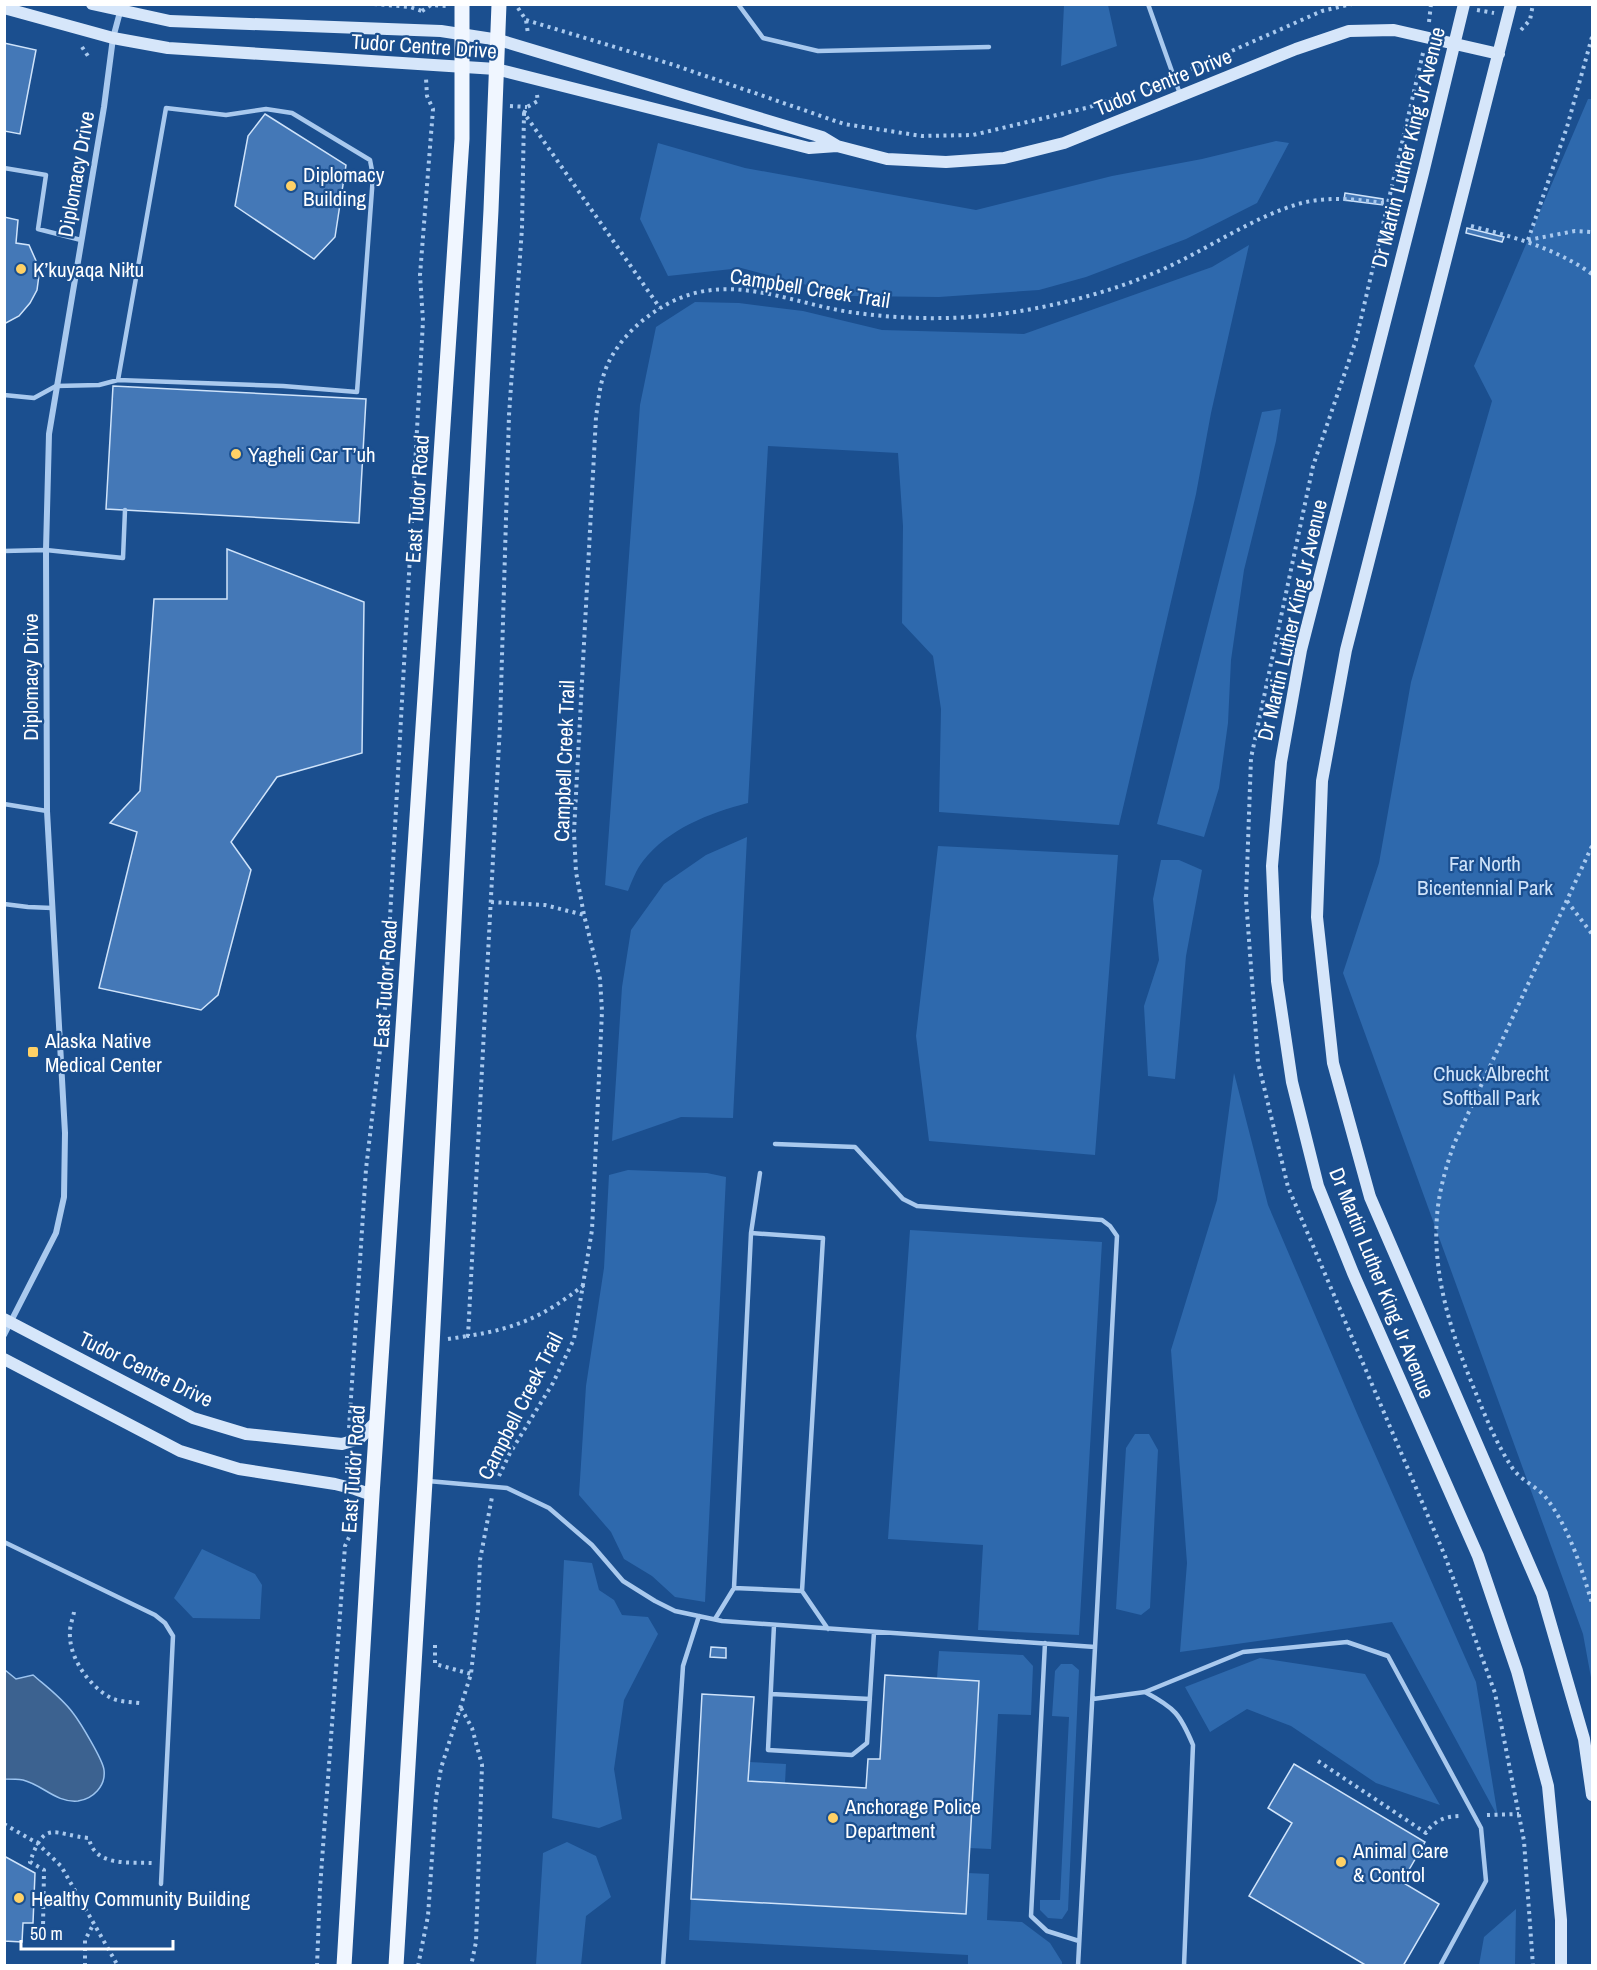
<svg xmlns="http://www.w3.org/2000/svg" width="1597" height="1970" font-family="'Archivo Narrow',sans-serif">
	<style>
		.green { fill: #2e69ad }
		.water { fill: #3c6290; stroke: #9cc4f0; stroke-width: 1.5 }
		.building { fill: #4478b7; stroke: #cfe3fa; stroke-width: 1.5 }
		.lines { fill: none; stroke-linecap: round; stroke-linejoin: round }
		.path { stroke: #a9c9ee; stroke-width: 4; stroke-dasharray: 3 4.5; stroke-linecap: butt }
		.lane { stroke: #a9c9ee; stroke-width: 4.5 }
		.street { stroke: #a9c9ee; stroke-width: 6 }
		.secondary { stroke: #d6e6fa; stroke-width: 12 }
		.primary { stroke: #f0f6ff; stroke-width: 15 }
		.poi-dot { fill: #ffd166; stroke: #1b4f8f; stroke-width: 2 }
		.labels { text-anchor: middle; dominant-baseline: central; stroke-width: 4.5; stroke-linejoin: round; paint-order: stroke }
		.street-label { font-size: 21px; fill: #fff; stroke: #1b4f8f }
		.poi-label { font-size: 21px; fill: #fff; stroke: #1b4f8f; text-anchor: start }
		.park-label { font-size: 21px; fill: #cfe3fa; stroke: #1b4f8f }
	</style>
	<rect width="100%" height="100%" fill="#1b4f8f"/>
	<!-- green -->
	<path class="green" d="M1064 5H1108L1117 46 1061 66Z
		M1588 99H1592V1683L1583 1634 1343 973 1379 863 1411 682 1492 401 1474 366Z
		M1276 141 1289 143 1257 203 1186 239 1086 277 1039 290 939 297 850 296 741 268 668 276 640 219 658 143 745 168 976 210 1112 176 1202 159Z
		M1249 245 1211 413 1196 494 1119 825 939 812 941 709 933 656 902 623 903 526 898 453 768 446 748 803C709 813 668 829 643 861 636 870 632 881 628 891L605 885 640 405 656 327 695 302 739 303 803 311 882 330 1024 334 1212 267Z
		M1281 409 1276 441 1244 570 1231 660 1228 723 1219 788 1204 837 1157 824 1262 412Z
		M747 837 733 1118 681 1117 612 1141 622 987 631 930 664 884 706 855Z
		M938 846 1118 855 1095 1155 929 1141 916 1036Z
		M1161 860H1179L1202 870 1186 956 1175 1079 1148 1076 1144 1006 1159 960 1153 899Z
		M1234 1073 1268 1205 1359 1418 1476 1682 1498 1817 1392 1622 1180 1652 1187 1563 1171 1350 1217 1200Z
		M628 1170 707 1173 726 1177 705 1602 675 1597 652 1576 624 1559 611 1532 579 1495 586 1386 604 1268 609 1175Z
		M910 1230 1102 1242 1079 1635 978 1630 983 1545 888 1539Z
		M1135 1434H1149L1158 1450 1150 1608 1141 1615 1116 1609 1126 1448Z
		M202 1549 255 1574 262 1585 260 1619 193 1618 174 1598Z
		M564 1560 592 1563 599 1590 614 1600 622 1615 648 1617 658 1634 624 1700 614 1769 622 1819 599 1828 552 1818Z
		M939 1651 1023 1655 1033 1666 1031 1715 998 1714 991 1849 969 1848 979 1681 937 1678Z
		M1260 1658 1365 1674 1440 1805 1376 1783 1291 1726 1247 1709 1210 1732 1185 1687Z
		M1061 1664H1072L1079 1670 1068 1910 1062 1919 1048 1918 1040 1910V1900H1060L1069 1717 1052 1716 1055 1671Z
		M749 1762 786 1764 785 1783 748 1781Z
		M567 1842 596 1856 611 1897 586 1916 581 1965H536L543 1853Z
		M968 1873 989 1874 987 1920 1022 1922 1050 1943 1062 1962V1965H968V1955L689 1940 691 1899 965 1914Z
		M1516 1909 1515 1965H1479L1484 1937Z"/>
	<!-- water -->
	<path class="water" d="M5 1670 16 1679 33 1675C47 1687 62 1698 73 1713 80 1722 103 1760 104 1770 106 1786 93 1799 78 1801 56 1803 43 1785 23 1780 17 1779 10 1779 5 1779Z"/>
	<!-- building -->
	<path class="building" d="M4 43 36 50 20 134 4 131Z
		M265 114 346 165 335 237 314 259 235 206 248 136Z
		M1345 193 1383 199V205L1344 200Z
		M4 217 18 220 16 243 29 245 37 263 39 275 37 290 30 303 19 316 4 324Z
		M1467 228 1504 237 1502 242 1466 233Z
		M113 386 366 399 359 523 106 509Z
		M227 549 364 602 362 753 277 777 231 842 251 870 218 995 201 1010 99 988 137 832 110 823 140 791 154 599H227Z
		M711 1647 726 1648V1658L710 1657Z
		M885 1675 979 1681 966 1914 691 1899 702 1694 754 1697 748 1781 866 1788 868 1759H880Z
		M1294 1764 1425 1842 1402 1882 1439 1904 1403 1966H1367L1249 1896 1292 1823 1268 1808Z
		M4 1856 35 1873 33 1923H23L22 1942 4 1941Z"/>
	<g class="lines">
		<!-- path -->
		<path class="path" d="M374 4 410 7 422 11
			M518 8 526 20 528 34
			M1477 10 1494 13
			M422 11 431 5 446 6
			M526 20 674 65 844 124 922 136 973 135 1090 107 1163 81
			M1429 22 1431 4
			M1521 30 1530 20 1533 4
			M82 47 90 59
			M1423 53 1356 340 1313 466 1251 758 1246 899 1258 1062 1288 1187 1445 1556 1495 1693 1524 1841 1533 1966
			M1184 72 1322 11 1352 4
			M510 106 527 107
			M524 113 527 107 538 101 537 95
			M1471 226C1514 237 1555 248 1592 274
			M1528 240 1567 127 1592 37
			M1528 240 1575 231 1592 232
			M1592 846 1454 1144C1447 1164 1441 1184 1438 1206 1430 1270 1451 1333 1475 1391 1486 1418 1497 1445 1513 1469 1522 1481 1538 1487 1547 1499 1570 1530 1581 1567 1592 1603
			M1567 901 1592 934
			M491 902 545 905 584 915
			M584 1285C544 1316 518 1328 468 1336L500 725 509 415 522 228 524 113 660 308
			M448 1339 468 1336
			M349 1428 366 1169 385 1008 423 321 420 275 433 109 427 96 426 78
			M347 1473V1456
			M499 1476 510 1453 553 1383 574 1339 592 1230 602 1011 600 979 584 915 576 872 574 832 596 417C598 404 599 390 603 377 613 342 646 312 680 298 739 274 798 306 857 313 909 320 963 320 1015 312 1064 304 1113 291 1159 271 1205 251 1249 219 1298 204 1326 196 1355 199 1383 203
			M346 1501 352 1519
			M74 1612C73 1618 70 1625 70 1631 68 1657 89 1686 111 1698 120 1702 130 1702 140 1703
			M435 1645V1664L471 1674
			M461 1708 472 1728 482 1765 476 1942 471 1966
			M1318 1761 1426 1833C1434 1820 1447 1816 1461 1816
			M1487 1815 1519 1814
			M4 1824 37 1843 61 1866 118 1966
			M32 1927 43 1928 44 1870 30 1862C45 1818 54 1835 89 1838 94 1867 130 1862 152 1863
			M85 1966V1940L93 1925
			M317 1966 320 1888 345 1546 351 1533
			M418 1966 428 1916 436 1798 441 1768 471 1674 478 1610 480 1560 492 1497"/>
		<!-- lane -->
		<path class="lane" d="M738 4 763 38 818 51 989 47
			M1148 4 1180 94
			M4 168 46 175 38 229 81 240
			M4 395 34 398 56 386 99 385 118 380 283 386 357 392 373 176 370 160 292 113 266 109 226 115 166 108 118 380
			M4 551 46 550 123 558 125 510
			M4 804 47 811
			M4 904 28 907 52 908
			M775 1144 855 1147 903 1199 917 1206 1102 1220 1110 1226 1117 1236 1078 1966
			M751 1233 823 1238 802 1591
			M428 1481 507 1488 549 1508 592 1545 623 1581 655 1601 675 1611 722 1621 1095 1647
			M4 1542 155 1615 165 1623 173 1636 161 1884
			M734 1588 802 1591 828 1629
			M715 1619 734 1588 751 1233 760 1173
			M774 1625 768 1750 852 1755 867 1743 874 1632
			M1045 1643 1031 1916 1047 1931 1079 1941
			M1145 1692C1175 1708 1180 1714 1193 1745L1184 1966
			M771 1694 870 1699
			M1093 1699 1145 1692 1243 1652 1347 1642 1388 1656 1481 1828 1486 1881 1440 1966
			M663 1966 683 1666 699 1616"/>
		<!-- street -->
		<path class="street" d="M4 1335 56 1233 64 1197 65 1133 47 811 46 550 49 434 104 107 113 38 120 12"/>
		<!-- secondary -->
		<path class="secondary" d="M92 4 170 21 441 31 499 40 822 137 837 146
			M1464 4 1423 173 1301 650 1281 762 1272 866 1277 981 1292 1082 1318 1186 1353 1273 1478 1556 1517 1671 1548 1786 1561 1920V1966
			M1511 4 1346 650 1322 781 1317 917 1333 1063 1370 1197 1542 1594 1584 1739 1592 1795
			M4 8 113 38 168 48 496 69 809 148 837 146 887 159 946 162 1004 158 1064 143 1296 49 1349 31 1394 30 1499 54
			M4 1319 193 1418 246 1434 342 1444 359 1439 376 1422
			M4 1359 180 1451 239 1469 335 1484 355 1489 372 1495"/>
		<!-- primary -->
		<path class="primary" d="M344 1966 372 1495 462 139V4
			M396 1966 425 1481 491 210 499 4"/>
	</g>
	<!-- markers -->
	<g class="poi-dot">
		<circle cx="291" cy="186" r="6"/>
		<circle cx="21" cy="269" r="6"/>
		<circle cx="236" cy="454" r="6"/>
		<rect x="27" y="1046" width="12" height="12" rx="3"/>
		<circle cx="833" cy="1818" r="6"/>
		<circle cx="1341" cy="1862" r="6"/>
		<circle cx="19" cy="1898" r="6"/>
	</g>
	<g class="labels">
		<!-- street labels -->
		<g class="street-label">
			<text transform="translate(424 46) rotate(4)">Tudor Centre Drive</text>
			<text transform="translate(1163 82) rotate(-22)">Tudor Centre Drive</text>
			<text transform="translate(1408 147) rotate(-76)">Dr Martin Luther King Jr Avenue</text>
			<text transform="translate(76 174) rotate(-80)">Diplomacy Drive</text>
			<text transform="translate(810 288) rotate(9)">Campbell Creek Trail</text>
			<text transform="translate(417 499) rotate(-86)">East Tudor Road</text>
			<text transform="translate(1292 620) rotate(-77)">Dr Martin Luther King Jr Avenue</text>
			<text transform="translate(30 677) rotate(-90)">Diplomacy Drive</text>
			<text transform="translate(564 761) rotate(-88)">Campbell Creek Trail</text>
			<text transform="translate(385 984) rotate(-86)">East Tudor Road</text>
			<text transform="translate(1382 1283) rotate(68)">Dr Martin Luther King Jr Avenue</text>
			<text transform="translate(146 1369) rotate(26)">Tudor Centre Drive</text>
			<text transform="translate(520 1406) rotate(-63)">Campbell Creek Trail</text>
			<text transform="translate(353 1469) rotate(-86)">East Tudor Road</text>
		</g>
		<!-- poi labels -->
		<g class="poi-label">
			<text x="303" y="174">Diplomacy<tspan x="303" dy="24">Building</tspan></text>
			<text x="33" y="269">K’kuyaqa Niłtu</text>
			<text x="248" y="454">Yagheli Car T’uh</text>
			<text x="45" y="1040">Alaska Native<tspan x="45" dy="24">Medical Center</tspan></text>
			<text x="845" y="1806">Anchorage Police<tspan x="845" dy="24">Department</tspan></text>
			<text x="1353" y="1850">Animal Care<tspan x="1353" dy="24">&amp; Control</tspan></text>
			<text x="31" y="1898">Healthy Community Building</text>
		</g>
		<!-- park labels -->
		<g class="park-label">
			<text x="1485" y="863">Far North<tspan x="1485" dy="24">Bicentennial Park</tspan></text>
			<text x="1491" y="1073">Chuck Albrecht<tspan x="1491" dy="24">Softball Park</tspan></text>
		</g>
	</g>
	<!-- border -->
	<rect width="1597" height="1970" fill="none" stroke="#ffffff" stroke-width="12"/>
	<!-- scale -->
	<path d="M21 1940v9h152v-9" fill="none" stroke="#ffffff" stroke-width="3"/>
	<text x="30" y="1940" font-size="18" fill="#ffffff" stroke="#1b4f8f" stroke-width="4.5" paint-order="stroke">50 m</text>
</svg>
